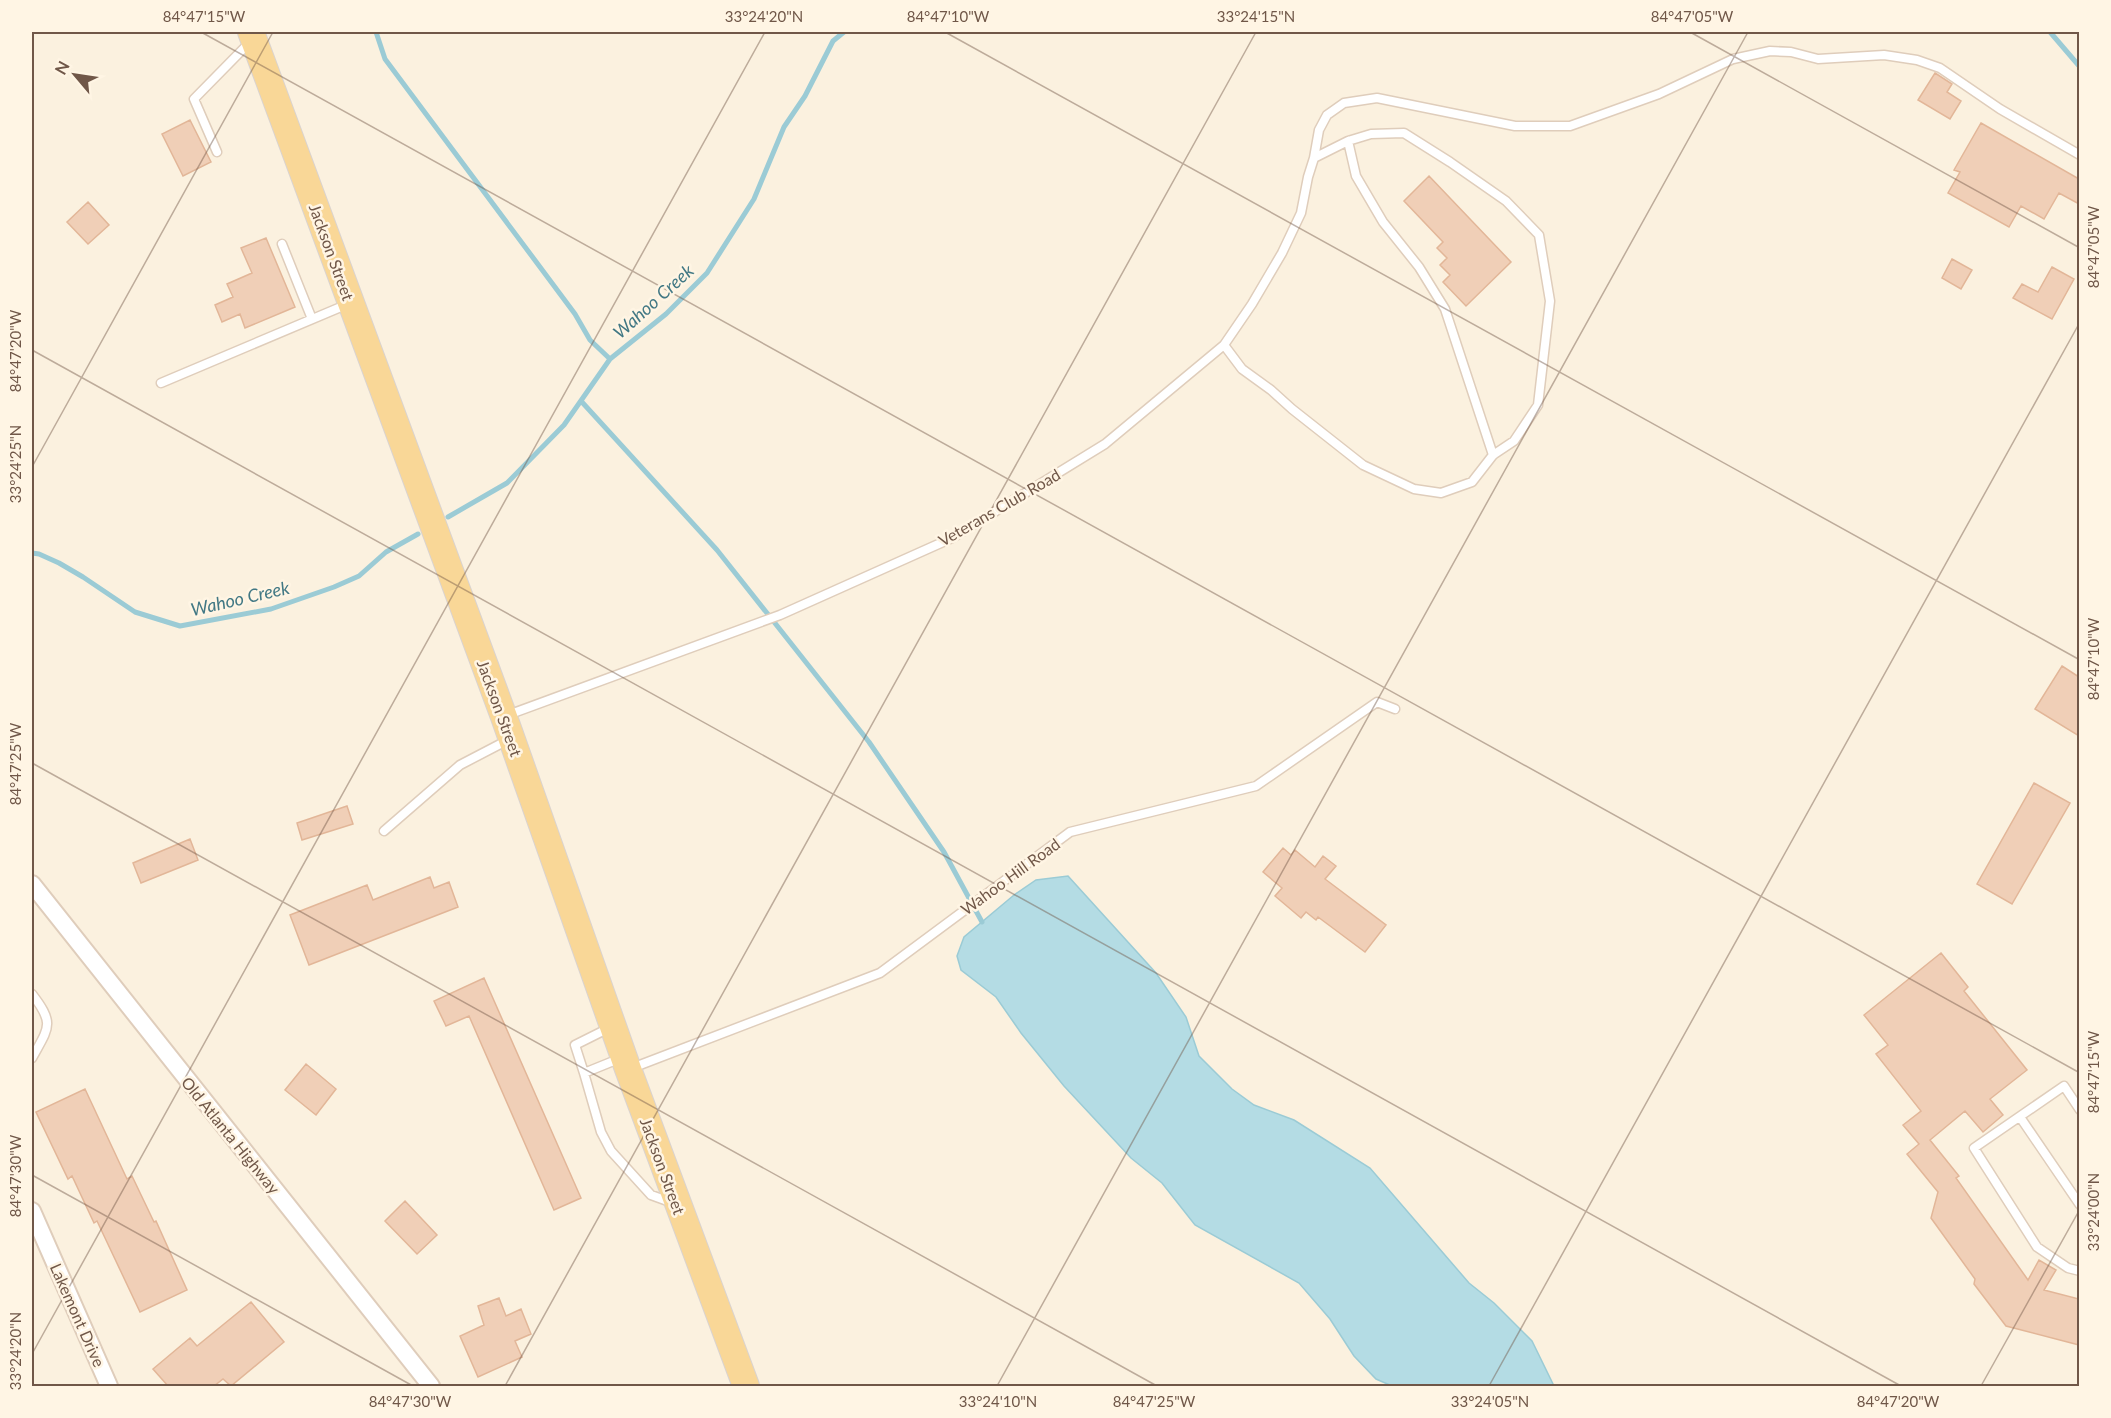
<svg xmlns="http://www.w3.org/2000/svg" width="2111" height="1418" font-family="Lato,sans-serif">
	<style>
		.water { fill: #b4dce4; stroke: #9bcbd5; stroke-width: 1.5 }
		.lines { fill: none; stroke-linecap: round; stroke-linejoin: round }
		.stream { stroke: #9bcbd5; stroke-width: 5 }
		.building { fill: #f0cfb7; stroke: #e2b698; stroke-width: 1.5 }
		.service-casing { stroke: #dfcdbb; stroke-width: 11 }
		.minor-casing { stroke: #dfcdbb; stroke-width: 20 }
		.primary-casing { stroke: #dad3cf; stroke-width: 28 }
		.service { stroke: #fff; stroke-width: 8 }
		.minor { stroke: #fff; stroke-width: 16 }
		.primary { stroke: #f9d797; stroke-width: 26 }
		.ticks { fill: none; stroke: #705748; stroke-width: 1.5; stroke-opacity: 0.45 }
		.labels { text-anchor: middle; dominant-baseline: central; stroke-width: 5; stroke-linejoin: round; paint-order: stroke }
		.street-label { font-size: 16px; fill: #705748; stroke: #fff5e4 }
		.water-label { font-size: 18px; font-style: italic; fill: #427884; stroke: #fff5e4 }
		.neatline { fill: none; stroke: #705748; stroke-width: 2 }
		.ticks-label { font-size: 15px; text-anchor: middle; fill: #705748 }
	</style>
	<rect width="100%" height="100%" fill="#fbf1df"/>
	<!-- water -->
	<path class="water" d="M1068 876 1156 973 1186 1017 1199 1056 1232 1089 1254 1105 1294 1120 1370 1168 1469 1283 1494 1303 1532 1341 1554 1386H1392L1376 1379 1354 1356 1330 1319 1299 1283 1195 1225 1162 1183 1131 1158 1064 1086 1021 1033 996 997 961 970 957 956 964 937 1014 895 1036 880Z"/>
	<g class="lines">
		<!-- stream -->
		<path class="stream" d="M376 32 385 59 575 314 590 340 610 359
			M2050 32 2080 67
			M581 401 717 550 869 742 944 852 982 922
			M448 517 507 483 564 425 610 359 666 314 707 273 754 199 784 127 805 96 833 41 844 32
			M32 553 39 554 59 563 83 577 135 612 180 626 271 609 334 587 359 576 386 552 418 534"/>
	</g>
	<!-- building -->
	<path class="building" d="M1935 73 1952 84 1947 92 1961 101 1950 119 1918 100Z
		M190 120 211 162 183 176 162 134Z
		M1981 123 2079 179V204L2059 193 2044 219 2021 206 2009 227 1948 193 1960 172 1954 170Z
		M1429 176 1511 262 1466 306 1443 282 1450 275 1440 265 1447 258 1437 248 1443 242 1404 201Z
		M88 202 109 225 88 244 67 222Z
		M266 238 295 307 245 328 240 314 222 322 215 305 233 297 227 284 252 273 241 248Z
		M1952 259 1972 270 1961 289 1942 278Z
		M2052 267 2074 279 2052 319 2013 298 2022 284 2038 292Z
		M2062 666 2079 677V736L2035 709Z
		M2034 783 2070 803 2012 904 1977 884Z
		M347 806 353 824 302 840 297 823Z
		M190 839 198 860 141 883 133 863Z
		M1283 848 1291 855 1295 850 1315 867 1323 856 1336 866 1325 879 1386 925 1365 952 1318 917 1316 920 1306 912 1301 918 1275 896 1282 888 1263 872Z
		M430 877 434 888 449 882 458 907 309 965 290 915 367 885 373 900Z
		M1941 953 1968 987 1964 991 2027 1070 1990 1099 2003 1115 1983 1132 1965 1111 1930 1140 1959 1176 1956 1178 2028 1280 2039 1260 2056 1270 2044 1290 2079 1299V1345L2006 1326 1974 1284 1975 1279 1931 1218 1938 1192 1907 1154 1919 1144 1903 1125 1921 1111 1876 1054 1888 1045 1864 1015Z
		M484 978 581 1198 554 1210 469 1016 446 1026 434 1001Z
		M306 1064 336 1089 316 1115 285 1090Z
		M85 1089 127 1179 132 1176 154 1222 156 1221 187 1290 140 1312 97 1221 94 1223 72 1176 68 1179 36 1112Z
		M405 1201 437 1235 417 1254 385 1221Z
		M499 1298 506 1316 521 1309 531 1334 515 1341 522 1357 478 1377 460 1336 484 1325 478 1306Z
		M251 1302 284 1342 231 1386 223 1379 214 1386H168L153 1369 190 1338 197 1346Z"/>
	<g class="lines">
		<defs>
			<path id="service" d="M217 152 194 99 251 41
				M1314 158 1319 130 1327 115 1344 103 1377 98 1515 126H1570L1659 94 1733 59 1770 51 1791 52 1818 59 1884 55 1917 60 1940 68 2000 109 2080 155
				M282 244 312 319
				M1224 345 1242 369 1271 390 1292 409 1363 465 1414 489 1441 493 1472 482 1493 455 1514 441 1538 405 1550 301 1539 235 1506 201 1450 162 1404 133 1371 134 1348 141
				M161 383 348 304
				M505 716 780 615 952 538 1105 444 1224 345 1252 304 1282 253 1301 213 1308 177 1314 158 1348 141 1356 176 1383 222 1419 267 1445 309 1493 455
				M384 831 460 765 508 740
				M32 994C55 1024 49 1027 32 1058
				M611 1027 575 1045 584 1073 621 1058
				M632 1068 880 973 1070 832 1256 786 1377 702 1395 709
				M584 1073 601 1132 611 1151 651 1195 673 1203
				M2080 1110 2064 1086 1974 1148 2037 1247 2068 1268 2080 1271
				M2020 1117 2080 1205"/>
			<path id="minor" d="M32 884 431 1386
				M32 1211 109 1386"/>
			<path id="primary" d="M251 32 504 717 628 1069 746 1386"/>
		</defs>
		<!-- service casing -->
		<use href="#service" class="service-casing"/>
		<!-- minor casing -->
		<use href="#minor" class="minor-casing"/>
		<!-- primary casing -->
		<use href="#primary" class="primary-casing"/>
		<!-- service -->
		<use href="#service" class="service"/>
		<!-- minor -->
		<use href="#minor" class="minor"/>
		<!-- primary -->
		<use href="#primary" class="primary"/>
	</g>
	<!-- ticks -->
	<path class="ticks" d="M201 32 2080 1073M945 32 2080 660M1690 32 2080 248M32 350 1901 1386M32 467 273 32M32 763 1157 1386M32 1175 413 1386M32 1354 765 32M505 1386 1256 32M997 1386 1748 32M1489 1386 2080 322M1981 1386 2080 1209"/>
	<g class="labels">
		<!-- street labels -->
		<g class="street-label">
			<text transform="translate(332 252) rotate(70)">Jackson Street</text>
			<text transform="translate(999 507) rotate(-30)">Veterans Club Road</text>
			<text transform="translate(500 708) rotate(70)">Jackson Street</text>
			<text transform="translate(1010 876) rotate(-36)">Wahoo Hill Road</text>
			<text transform="translate(231 1135) rotate(51)">Old Atlanta Highway</text>
			<text transform="translate(663 1166) rotate(70)">Jackson Street</text>
			<text transform="translate(78 1315) rotate(66)">Lakemont Drive</text>
		</g>
		<!-- water labels -->
		<g class="water-label">
			<text transform="translate(653 301) rotate(-42)">Wahoo Creek</text>
			<text transform="translate(240 598) rotate(-13)">Wahoo Creek</text>
		</g>
	</g>
	<!-- border -->
	<rect width="2111" height="1418" fill="none" stroke="#fff5e4" stroke-width="66"/>
	<!-- north arrow -->
	<g transform="translate(75 75) rotate(299)" stroke="#fff5e4" stroke-width="4.5" paint-order="stroke">
	<path d="M0-4.5L10 22L0 15L-10 22Z" fill="#705748"/>
	<text y="-9" font-size="16" font-weight="bold" text-anchor="middle" fill="#705748">N</text>
	</g>
	<rect x="33" y="33" width="2045" height="1352" class="neatline"/>
	<g class="ticks-label">
		<text x="204" y="22">84°47'15"W</text>
		<text x="764" y="22">33°24'20"N</text>
		<text x="948" y="22">84°47'10"W</text>
		<text x="1256" y="22">33°24'15"N</text>
		<text x="1692" y="22">84°47'05"W</text>
		<text transform="translate(2094 247) rotate(-90)" y="5">84°47'05"W</text>
		<text transform="translate(16 351) rotate(-90)" y="5">84°47'20"W</text>
		<text transform="translate(16 464) rotate(-90)" y="5">33°24'25"N</text>
		<text transform="translate(2094 659) rotate(-90)" y="5">84°47'10"W</text>
		<text transform="translate(16 764) rotate(-90)" y="5">84°47'25"W</text>
		<text transform="translate(2094 1072) rotate(-90)" y="5">84°47'15"W</text>
		<text transform="translate(16 1176) rotate(-90)" y="5">84°47'30"W</text>
		<text transform="translate(2094 1212) rotate(-90)" y="5">33°24'00"N</text>
		<text transform="translate(16 1351) rotate(-90)" y="5">33°24'20"N</text>
		<text x="410" y="1407">84°47'30"W</text>
		<text x="998" y="1407">33°24'10"N</text>
		<text x="1154" y="1407">84°47'25"W</text>
		<text x="1490" y="1407">33°24'05"N</text>
		<text x="1898" y="1407">84°47'20"W</text>
	</g>
</svg>
